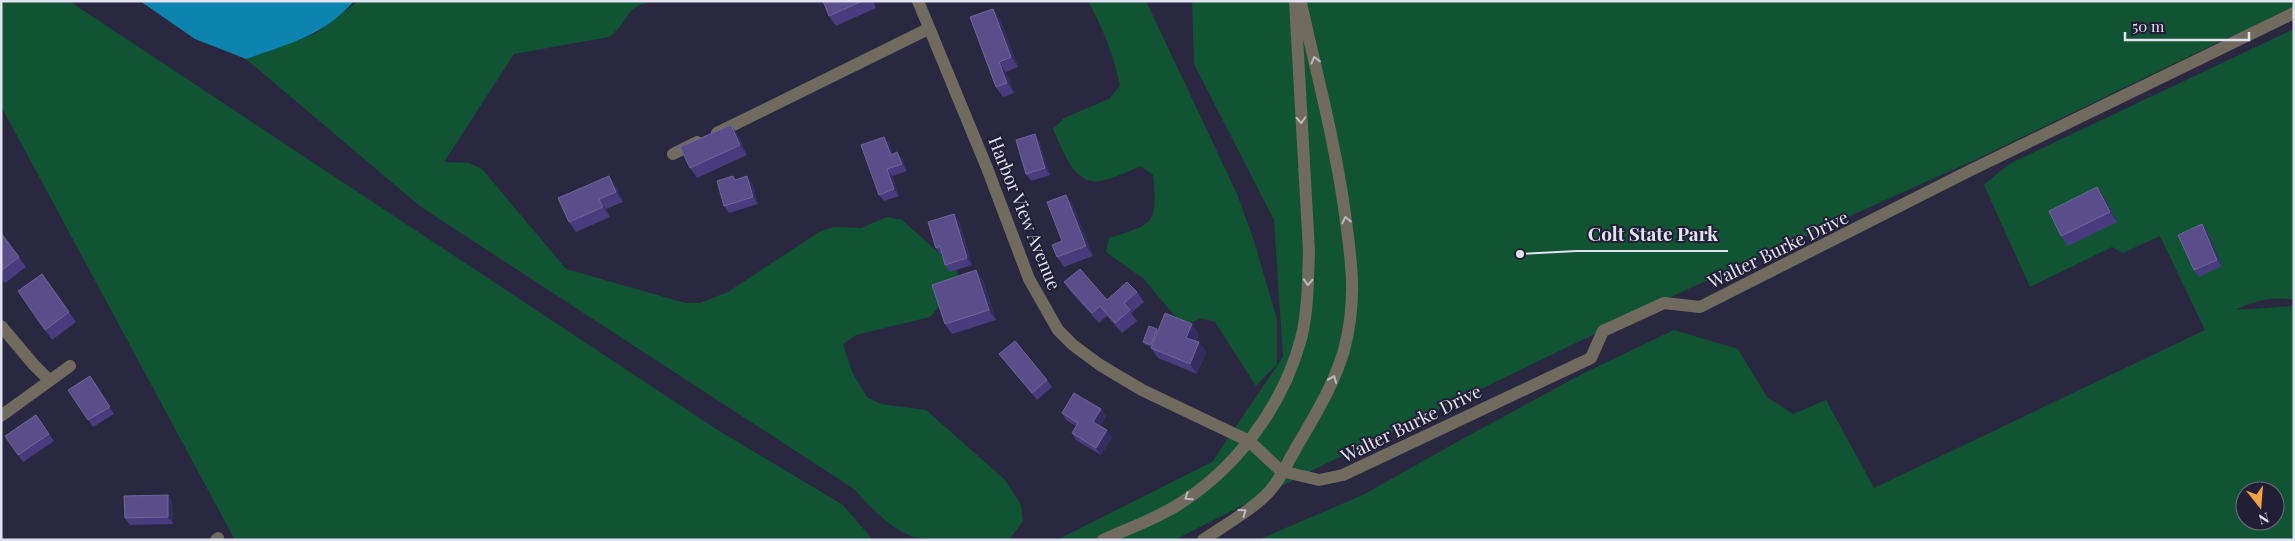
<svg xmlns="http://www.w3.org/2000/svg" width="2295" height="541" font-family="'Playfair Display',serif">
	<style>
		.green { fill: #115433; fill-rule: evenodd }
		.water { fill: #0d83af }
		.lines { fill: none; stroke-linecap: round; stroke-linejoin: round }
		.minor { stroke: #716b5f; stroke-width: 12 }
		.wall { fill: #493c7e }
		.shaded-wall { fill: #352d60 }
		.building { fill: #594e8a; stroke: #6f659a }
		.oneway { stroke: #bbb8bf }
		.labels { text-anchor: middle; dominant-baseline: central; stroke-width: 4; stroke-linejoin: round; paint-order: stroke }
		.street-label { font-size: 18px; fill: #e3e2f2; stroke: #211e35 }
		.leader { fill: none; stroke: #e3e2f2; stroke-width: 2 }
		.callout-dot { fill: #e3e2f2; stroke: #211e35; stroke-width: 2 }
		.callout-label { font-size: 19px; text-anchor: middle; font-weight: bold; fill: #e3e2f2; stroke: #211e35; stroke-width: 4; stroke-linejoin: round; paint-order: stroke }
	</style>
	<rect width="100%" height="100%" fill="#2a2840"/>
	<!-- green -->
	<path class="green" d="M1 1H69L716 429 843 505 873 540H235L1 106Z
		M358 1H655C623 6 631 20 609 37L514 54 444 162 469 163 482 169 566 269 685 303H700L728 292 819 232 833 227 861 228 887 217 902 220 956 268 960 282 930 317 856 335 843 344 852 372 867 397 881 404 926 410 1005 480 1021 505 1023 521 1009 540C988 540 931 541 913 537 890 528 870 507 854 489L421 207 246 59 315 34Z
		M1088 1H1146L1237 194 1253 238 1277 319V364L1256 386 1215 322 1200 318 1187 325 1175 316 1144 279 1106 252 1109 238C1154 225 1158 223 1153 175L1141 166C1128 171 1113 179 1100 181 1073 186 1062 147 1053 129L1064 118 1109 99 1120 86C1115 58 1102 26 1088 1Z
		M1192 1H2294V16L2227 38 1981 157 1688 289 1319 467 1174 540H1057L1212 462 1283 357 1274 220 1194 64Z
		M2294 29V300C2273 296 2254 301 2235 310L2294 306V540H1258L1363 495 1455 443 1582 374 1674 330 1738 349 1767 397 1793 414 1826 400 1874 488 2205 330 2160 236 2123 253 2112 247 2030 287 1984 185 2009 164ZM2245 491H2275V521H2245Z"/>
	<!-- water -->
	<path class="water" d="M140 1H354C322 37 290 43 246 59L195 39Z"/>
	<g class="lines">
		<!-- minor -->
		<path class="minor" d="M918 1 987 168 1029 279 1058 330 1073 345 1100 365 1142 390 1249 441 1281 471 1319 480 1343 475 1591 358 1603 331 1664 303 1700 307 1967 172 2294 13
			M717 133 928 29
			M673 154 697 142
			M1 326 34 365 49 380
			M1 416 70 366
			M216 540 218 538
			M1103 540C1127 529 1153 520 1176 506 1236 469 1282 408 1301 339 1308 311 1308 280 1309 251L1295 1
			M1203 540C1223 526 1259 506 1273 487 1282 476 1288 461 1296 448 1314 417 1334 385 1344 350 1358 298 1351 258 1344 207 1334 138 1316 71 1301 3"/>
	</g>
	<!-- wall -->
	<path class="wall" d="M823 1H873L876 8 836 26 829 16Z
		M993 9 1000 19 1018 67 1006 72 1014 93 1003 97 996 87Z
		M1035 134 1039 141 1050 175 1031 181 1026 174Z
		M738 135 747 155 697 178 690 168Z
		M889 143 893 154 902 159 907 171 892 176 899 196 884 201 879 195Z
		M747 176 752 183 758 204 729 213 724 206Z
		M616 186 623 202 606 209 610 217 576 232 569 222Z
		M2097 187 2104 197 2117 222 2068 246 2061 236Z
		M1066 195 1073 205 1093 256 1064 267 1057 257 1062 241Z
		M954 214 959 221 972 265 950 272 945 265 942 254H940L936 248Z
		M2202 224 2207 231 2222 266 2199 277 2194 270Z
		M1 233 26 267 5 283 1 278Z
		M42 274 76 322 52 340 18 291Z
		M983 280 996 320 952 334 945 324Z
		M1064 282 1107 300 1137 292 1144 302 1131 313 1137 321 1122 333 1107 316 1099 323 1071 292Z
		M1158 330 1199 334 1196 341 1199 342 1206 352 1197 374 1158 358 1151 348V347L1146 345 1143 342Z
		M999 354 1047 380 1052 387 1037 400Z
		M95 383 114 414 93 427 68 390Z
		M1101 409 1106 416 1100 426 1112 437 1101 455 1076 440 1072 433 1076 426 1066 420 1062 413Z
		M36 415 54 441 23 462 5 436Z
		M168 495 172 502 173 524 130 525 125 518Z"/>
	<!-- shaded-wall -->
	<path class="shaded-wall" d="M993 9 1000 19 1018 67 1011 57Z
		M999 62 1006 72 1014 93 1007 83Z
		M731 125 738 135 747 155 740 145Z
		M1035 134 1039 141 1050 175 1045 168Z
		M884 137 889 143 896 162 891 155Z
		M897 152 902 159 907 171 902 164Z
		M887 169 892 176 899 196 894 189Z
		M609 176 616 186 623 202 616 192Z
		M747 176 752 183 758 204 753 197Z
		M2097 187 2104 197 2117 222 2110 212Z
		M1066 195 1073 205 1093 256 1086 246Z
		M599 199 606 209 610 217 603 207Z
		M954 214 959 221 972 265 967 258Z
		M2202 224 2207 231 2222 266 2217 260Z
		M976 270 983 280 996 320 989 310Z
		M1192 324 1199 334 1193 348 1186 338Z
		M1157 329 1160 332 1153 348 1151 345Z
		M1199 342 1206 352 1197 374 1190 364Z
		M1101 409 1106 416 1098 428 1093 422Z
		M1107 430 1112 437 1101 455 1096 448Z
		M168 495 172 502 173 524 168 517Z"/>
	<!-- building -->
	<path class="building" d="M823 1H862L829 16Z
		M993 9 1011 57 999 62 1007 83 996 87 970 17Z
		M731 125 740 145 690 168 680 147Z
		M1035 134 1045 168 1026 174 1016 140Z
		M884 137 891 155 897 152 902 164 887 169 894 189 879 195 861 145Z
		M609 176 616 192 599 199 603 207 569 222 558 198Z
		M733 176 735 180 747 176 753 197 724 206 717 181Z
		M2097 187 2110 212 2061 236 2049 211Z
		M1066 195 1086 246 1057 257 1052 245 1062 241 1047 202Z
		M954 214 967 258 945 265 940 246 936 248 928 222Z
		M2202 224 2217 260 2194 270 2178 235Z
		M1 233 19 257 1 271Z
		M1080 269 1107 300 1127 282 1137 292 1124 303 1130 310 1115 323 1100 306 1092 313 1064 282Z
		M976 270 989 310 945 324 932 285Z
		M42 274 69 312 45 330 18 291Z
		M1165 313 1192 324 1186 338 1199 342 1190 364 1151 348Z
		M1149 326 1157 329 1151 345 1143 342Z
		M1015 341 1047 380 1032 393 999 354Z
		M90 376 110 407 88 420 68 390Z
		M1074 393 1101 409 1093 422 1107 430 1096 448 1072 433 1078 423 1062 413Z
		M36 415 49 434 18 455 5 436Z
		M168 495V517L125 518 124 496Z"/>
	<!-- one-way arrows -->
	<defs><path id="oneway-chevron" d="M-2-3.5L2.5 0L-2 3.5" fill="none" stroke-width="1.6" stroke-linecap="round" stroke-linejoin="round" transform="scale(1.25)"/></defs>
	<g class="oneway">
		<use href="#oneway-chevron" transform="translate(1315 60) rotate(-105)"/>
		<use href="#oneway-chevron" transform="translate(1301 120) rotate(87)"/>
		<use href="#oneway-chevron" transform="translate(1346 220) rotate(-102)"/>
		<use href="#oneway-chevron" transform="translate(1308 282) rotate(93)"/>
		<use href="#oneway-chevron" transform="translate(1333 379) rotate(-68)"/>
		<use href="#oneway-chevron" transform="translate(1188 497) rotate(145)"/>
		<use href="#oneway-chevron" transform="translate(1243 512) rotate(-36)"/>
	</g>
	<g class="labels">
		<!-- street labels -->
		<g class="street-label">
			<text transform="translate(1025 213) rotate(68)">Harbor View Avenue</text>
			<text transform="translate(1778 249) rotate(-26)">Walter Burke Drive</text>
			<text transform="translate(1411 423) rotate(-26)">Walter Burke Drive</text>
		</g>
	</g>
	<!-- callouts -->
	<path class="leader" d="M1520 254L1577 251H1728"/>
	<circle class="callout-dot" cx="1520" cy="254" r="5"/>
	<g class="callout-label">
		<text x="1653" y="241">Colt State Park</text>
	</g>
	<!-- border -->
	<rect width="2295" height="541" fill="none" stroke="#e3e2f2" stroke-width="5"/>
	<!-- north arrow -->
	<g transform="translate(2260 506) rotate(163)"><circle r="24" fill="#211e35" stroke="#6f6c81"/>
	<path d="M0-4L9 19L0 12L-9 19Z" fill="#f5a345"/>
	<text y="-8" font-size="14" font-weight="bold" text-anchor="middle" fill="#e3e2f2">N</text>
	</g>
	<!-- scale -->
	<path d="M2125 32v8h124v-8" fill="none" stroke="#e3e2f2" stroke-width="2.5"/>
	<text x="2132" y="32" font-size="15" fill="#e3e2f2" stroke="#211e35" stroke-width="4" paint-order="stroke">50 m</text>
</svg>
